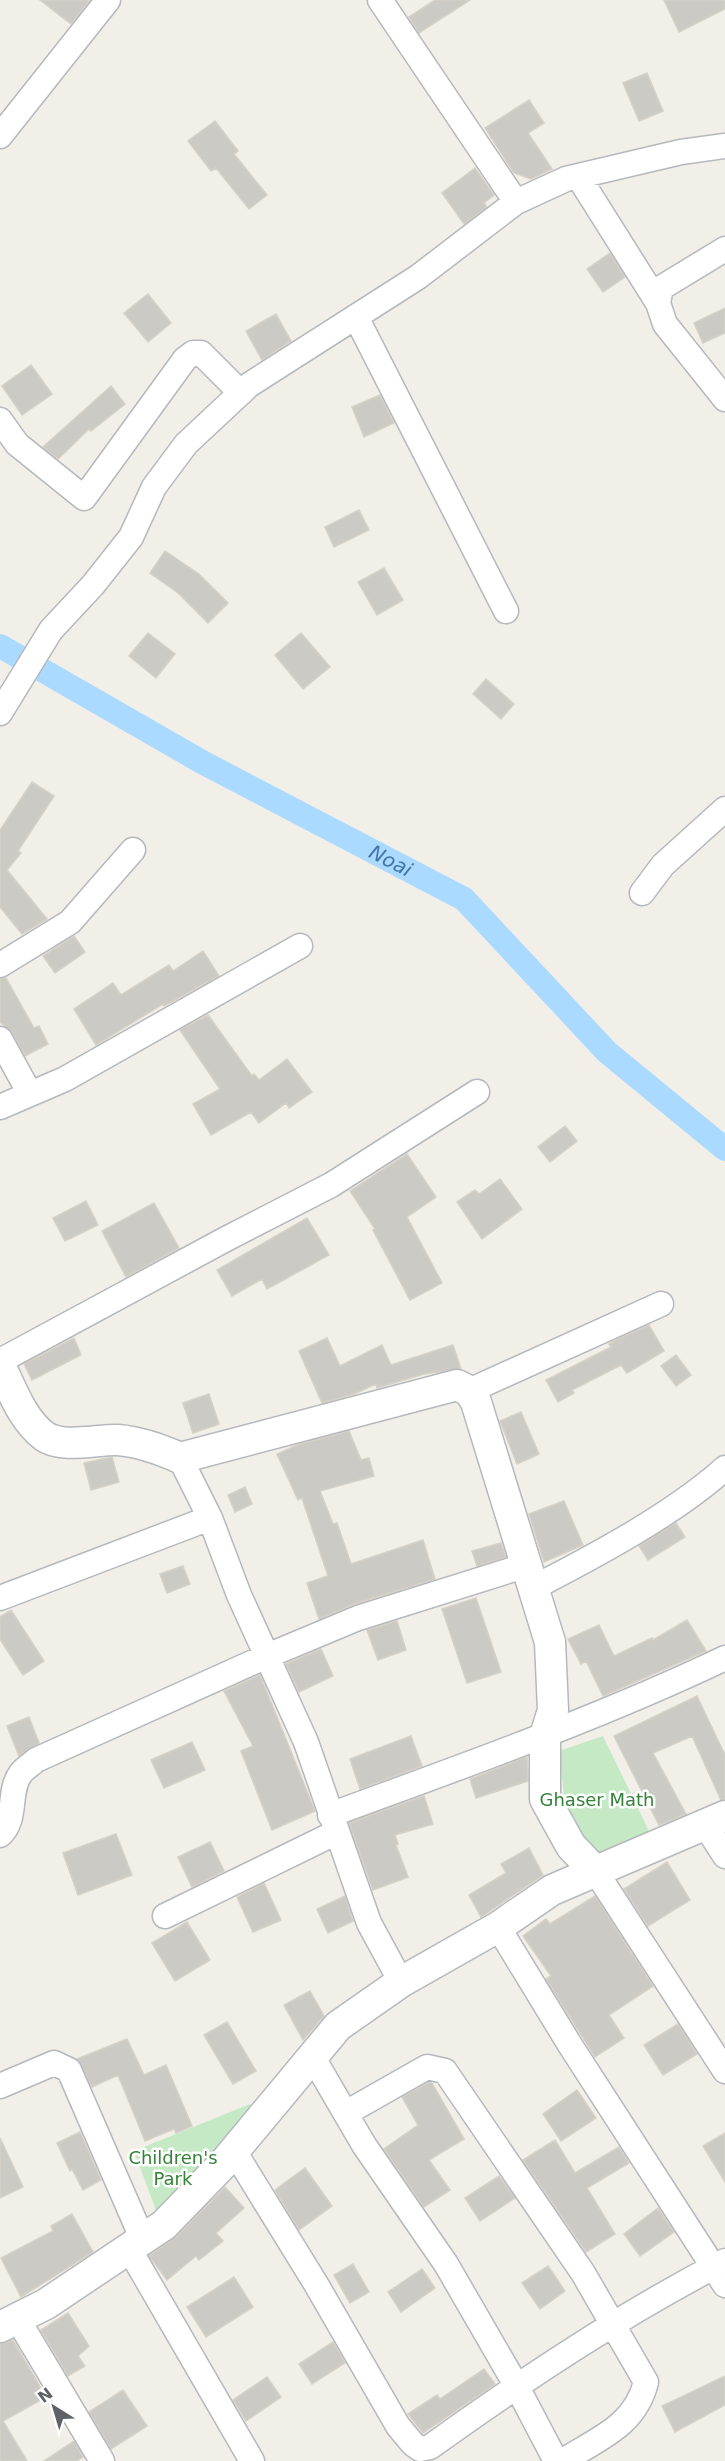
<svg xmlns="http://www.w3.org/2000/svg" width="725" height="2461" font-family="'DejaVu Sans',sans-serif">
	<style>
		.green { fill: #c5e8c5 }
		.lines { fill: none; stroke-linecap: round; stroke-linejoin: round }
		.canal { stroke: #aadaff; stroke-width: 24 }
		.building { fill: #cccac5; stroke: #d6d1c6; stroke-width: 1.5 }
		.minor-casing { stroke: #b5b8bc; stroke-width: 27 }
		.tertiary-casing { stroke: #b5b8bc; stroke-width: 33 }
		.minor { stroke: #fff; stroke-width: 24 }
		.tertiary { stroke: #fff; stroke-width: 30 }
		.labels { text-anchor: middle; dominant-baseline: central; stroke-width: 5; stroke-linejoin: round; paint-order: stroke }
		.park-label { font-size: 18px; fill: #348238; stroke: #fff }
		.water-label { font-size: 20px; font-style: italic; fill: #4174aa; stroke: #fff }
	</style>
	<rect width="100%" height="100%" fill="#f1efe8"/>
	<!-- green -->
	<path class="green" d="M603 1736 649 1831 595 1854 566 1813 559 1751Z
		M250 2104 255 2116 160 2221 134 2151Z"/>
	<g class="lines">
		<!-- canal -->
		<path class="canal" id="s1" d="M0 646 202 762 464 899 607 1052 725 1149"/>
	</g>
	<!-- building -->
	<path class="building" d="M40 0H90L71 24Z
		M435 0H470L419 33 409 17Z
		M664 0H725V9L679 32Z
		M647 73 663 111 639 121 623 83Z
		M529 100 544 123 528 133 552 169 531 179 514 173 485 128Z
		M215 121 238 151 234 154 267 195 249 209 216 168 211 171 188 141Z
		M475 168 494 195 484 203 487 207 464 224 442 193Z
		M610 253 625 277 603 292 587 269Z
		M148 294 171 323 148 342 124 313Z
		M725 308V333L703 343 694 323Z
		M276 314 291 341 262 360 246 331Z
		M31 365 52 394 22 415 2 386Z
		M111 386 125 404 91 431 89 429 58 459 43 447Z
		M380 395 394 423 364 437 352 407Z
		M359 510 369 530 334 547 325 527Z
		M165 551 199 574 228 603 208 623 178 593 150 573Z
		M384 568 403 600 377 615 358 582Z
		M148 633 175 654 156 678 129 656Z
		M301 633 330 667 303 689 275 655Z
		M486 679 514 704 501 719 473 694Z
		M32 782 54 796 18 851 21 853 7 870 47 919 22 934 0 907V830Z
		M74 936 85 952 55 973 43 956Z
		M203 951 219 976 164 1006 163 1004 96 1045 74 1009 113 983 121 995 169 965 173 971Z
		M6 978 34 1028 39 1026 48 1044 25 1056 12 1032 0 1022V979Z
		M208 1015 252 1076 254 1074 259 1080 287 1059 312 1092 289 1108 286 1103 259 1123 251 1112 211 1135 193 1104 220 1089 180 1030Z
		M565 1126 577 1141 550 1162 538 1147Z
		M407 1154 436 1197 407 1217 442 1283 410 1300 373 1230 375 1229 350 1191Z
		M500 1179 522 1209 482 1239 457 1202 475 1190 479 1194Z
		M86 1201 98 1225 65 1241 53 1218Z
		M154 1203 179 1248 126 1277 102 1231Z
		M307 1218 329 1255 267 1289 262 1279 232 1296 217 1270Z
		M649 1325 664 1351 627 1373 621 1365 572 1390 574 1393 558 1402 546 1380 611 1347 609 1344 618 1339Z
		M74 1338 81 1355 32 1380 24 1364Z
		M327 1338 340 1366 382 1345 391 1365 453 1345 461 1369 424 1374 377 1388 376 1384 354 1394 322 1403 299 1351Z
		M676 1355 691 1375 676 1386 661 1366Z
		M209 1394 219 1424 193 1433 183 1403Z
		M521 1412 539 1454 517 1464 500 1421Z
		M349 1431 361 1460 369 1458 374 1476 320 1491 333 1524 337 1523 351 1564 423 1540 435 1579 354 1604 319 1619 307 1583 328 1576 302 1498 298 1500 277 1454 297 1445Z
		M112 1457 119 1482 91 1490 84 1463Z
		M245 1487 252 1504 235 1512 228 1495Z
		M564 1501 583 1545 544 1562 529 1514Z
		M676 1523 685 1537 648 1560 639 1546Z
		M501 1543 506 1557 477 1566 472 1551Z
		M183 1566 190 1584 167 1593 160 1574Z
		M476 1598 501 1672 467 1683 442 1609Z
		M11 1610 44 1661 23 1675 0 1639V1617Z
		M687 1620 706 1651 603 1696 586 1661 581 1664 568 1639 599 1625 614 1656 652 1638 653 1640Z
		M397 1621 406 1650 378 1660 367 1630Z
		M321 1649 333 1676 299 1692 286 1664Z
		M260 1675 315 1811 272 1830 241 1751 253 1746 224 1691Z
		M697 1696 725 1755V1799L721 1800 692 1736 653 1753 686 1814 659 1825 614 1736Z
		M29 1717 39 1743 19 1756 7 1726Z
		M411 1736 422 1766 360 1789 350 1759Z
		M192 1742 205 1770 164 1788 151 1760Z
		M527 1757 528 1781 476 1798 470 1779Z
		M424 1796 433 1824 395 1835 398 1844 396 1845 408 1877 373 1890 349 1823Z
		M116 1834 132 1875 78 1895 63 1853Z
		M210 1842 224 1871 192 1887 178 1857Z
		M529 1848 543 1875 481 1917 469 1895 506 1873 501 1864Z
		M667 1862 690 1900 648 1926 624 1889Z
		M264 1883 281 1920 253 1932 237 1897Z
		M345 1896 353 1921 328 1933 317 1909Z
		M595 1896 653 1986 609 2015 624 2038 595 2057 546 1979 551 1976 523 1936 546 1919 550 1924Z
		M187 1922 210 1960 175 1981 152 1943Z
		M310 1991 324 2016 303 2040 284 2005Z
		M227 2022 256 2071 233 2084 204 2035Z
		M678 2024 697 2054 663 2075 644 2045Z
		M127 2039 144 2075 166 2065 192 2126 176 2133 174 2129 145 2141 118 2075 92 2087 77 2059Z
		M429 2082 432 2083 464 2139 429 2160 450 2190 424 2207 384 2149 418 2125 402 2097Z
		M577 2090 596 2118 561 2141 543 2114Z
		M80 2132 101 2180 83 2190 72 2169 70 2171 57 2143Z
		M725 2133V2182L703 2146Z
		M0 2138 23 2187 0 2198Z
		M555 2140 575 2173 619 2147 629 2163 587 2188 615 2234 586 2252 523 2160Z
		M305 2168 332 2206 299 2230 275 2190Z
		M499 2176 515 2198 480 2221 465 2198Z
		M225 2187 244 2208 216 2233 223 2241 199 2260 196 2256 167 2280 149 2256 176 2237Z
		M658 2208 674 2232 640 2256 624 2234Z
		M72 2214 93 2252 21 2297 1 2258 53 2231 51 2226Z
		M353 2264 369 2292 350 2303 334 2275Z
		M548 2266 565 2291 540 2309 522 2283Z
		M422 2269 435 2288 401 2312 388 2292Z
		M234 2277 253 2307 206 2337 187 2307Z
		M68 2313 89 2346 78 2356 85 2366 68 2376 41 2330Z
		M13 2340 46 2397 3 2421 27 2461H0V2344Z
		M333 2342 345 2363 312 2384 299 2364Z
		M484 2369 495 2384 423 2433 408 2414 437 2395 440 2399Z
		M725 2376V2405L675 2432 662 2406Z
		M267 2377 281 2397 246 2421 233 2400Z
		M123 2390 147 2426 111 2449 89 2412Z
		M74 2441 83 2457 77 2461H44Z"/>
	<g class="lines">
		<defs>
			<path id="minor" d="M380 0 516 202
				M0 136 108 0
				M578 176 658 303
				M725 249 661 288 658 303 665 324 725 399
				M356 317 506 611
				M0 420 17 444 84 498 185 359 193 353H201L241 393
				M0 713 51 630 93 585 131 537 154 487 186 444 249 385 418 277 516 202 566 179 681 152 725 146
				M642 893 663 865 725 809
				M0 965 70 922 133 850
				M0 1039 30 1094
				M0 1107 65 1079 300 946
				M0 1361 226 1239 331 1185 477 1092
				M469 1391 661 1304
				M180 1458 210 1518 239 1595 306 1742 369 1923 401 1982
				M533 1588C595 1556 674 1514 725 1468
				M0 1598 210 1518
				M330 1815C463 1766 597 1719 725 1658
				M705 1825 725 1856
				M0 1835C18 1819 7 1791 21 1773 25 1768 32 1764 36 1760L267 1656 358 1618 527 1565
				M596 1872 725 2071
				M165 1916 337 1832
				M498 1927 570 2045 725 2285
				M312 2056 364 2145 446 2264 516 2385 556 2461
				M0 2086 54 2063 69 2070 142 2238
				M346 2113 427 2067 445 2071 583 2273 646 2382C635 2426 599 2438 563 2461
				M234 2151 316 2284 398 2426 413 2444 420 2449 430 2447C525 2379 621 2315 725 2261
				M128 2247 252 2461
				M17 2318 102 2461"/>
			<path id="tertiary" d="M0 1365C12 1390 22 1419 44 1436 62 1449 98 1439 118 1440 141 1442 160 1449 180 1458L457 1385 469 1391 476 1402 550 1642 553 1710 545 1736V1799L571 1846 596 1872
				M0 2327 46 2304 164 2225 224 2163 338 2026 401 1982 498 1927 552 1890 725 1816"/>
		</defs>
		<!-- minor casing -->
		<use href="#minor" class="minor-casing"/>
		<!-- tertiary casing -->
		<use href="#tertiary" class="tertiary-casing"/>
		<!-- minor -->
		<use href="#minor" class="minor"/>
		<!-- tertiary -->
		<use href="#tertiary" class="tertiary"/>
	</g>
	<g class="labels">
		<!-- park labels -->
		<g class="park-label">
			<text x="597" y="1799">Ghaser Math</text>
			<text x="173" y="2157">Children's<tspan x="173" dy="21">Park</tspan></text>
		</g>
		<!-- water labels -->
		<g class="water-label">
			<text stroke="none"><textPath href="#s1" startOffset="446">Noai</textPath></text>
		</g>
	</g>
	<!-- north arrow -->
	<g transform="translate(54 2407) rotate(323)" stroke="#ffffff" stroke-width="4.5" paint-order="stroke">
	<path d="M0-4.5L10 22L0 15L-10 22Z" fill="#5f6368"/>
	<text y="-9" font-size="16" font-weight="bold" text-anchor="middle" fill="#5f6368">N</text>
	</g>
</svg>
